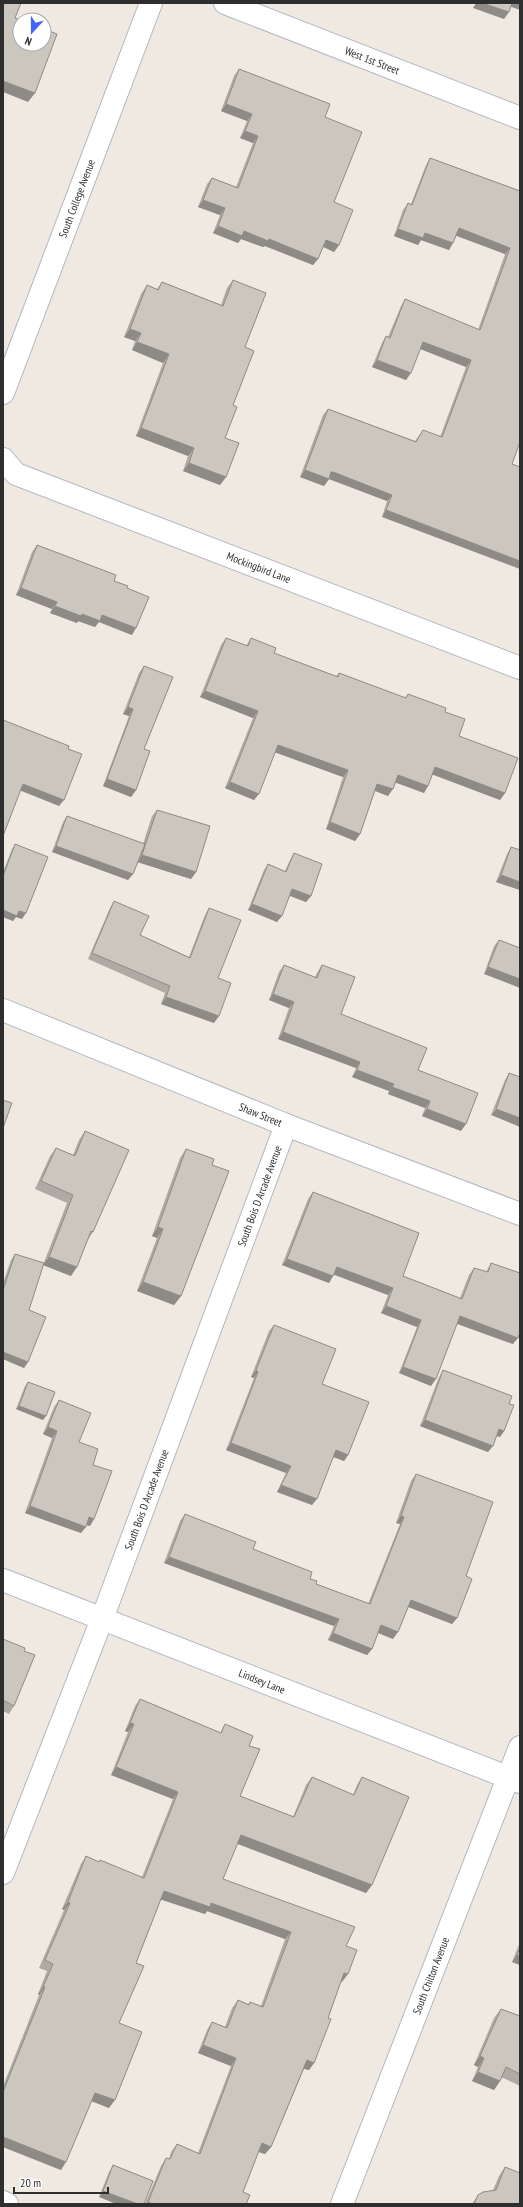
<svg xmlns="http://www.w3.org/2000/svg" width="523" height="2207" font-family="'PT Sans Narrow',sans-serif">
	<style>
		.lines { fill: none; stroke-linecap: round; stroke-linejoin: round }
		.minor-casing { stroke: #b4b7c1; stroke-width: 24 }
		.minor { stroke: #fff; stroke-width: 22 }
		.wall { fill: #afaba4 }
		.shaded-wall { fill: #8e8b86 }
		.building { fill: #cbc7bf; stroke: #8e8b86 }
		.labels { text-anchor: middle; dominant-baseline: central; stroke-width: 3; stroke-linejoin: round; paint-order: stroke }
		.street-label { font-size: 11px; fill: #2e2e2e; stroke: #fff }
	</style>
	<rect width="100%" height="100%" fill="#efe9e1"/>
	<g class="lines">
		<defs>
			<g id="minor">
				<path id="s1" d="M225 3 520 118"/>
				<path id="s2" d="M3 393 151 3"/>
				<path id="s3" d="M3 459 16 474 520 668"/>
				<path id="s4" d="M3 1010 286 1125 520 1214"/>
				<path id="s5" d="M3 1580 520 1782"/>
				<path id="s6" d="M3 1873 102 1619 286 1125"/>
				<path d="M3 2202 7 2204"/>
				<path id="s7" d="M342 2204 520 1747"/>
			</g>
		</defs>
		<!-- minor casing -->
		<use href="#minor" class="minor-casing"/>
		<!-- minor -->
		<use href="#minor" class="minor"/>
	</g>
	<!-- wall -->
	<path class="wall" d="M239 69 325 117 334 202 339 245 334 252 323 247 318 259 313 265 265 246 263 247 241 239 238 243 213 233 220 215 198 207 207 184 212 178 236 187 253 143 240 138 247 121 221 111 234 76Z
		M430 158 519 191 520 189V442L512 464 382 517 387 501 329 479 324 486 300 477 323 415 328 409 415 441 423 430 440 437 466 367 420 349 406 380 372 367 382 343 386 336 388 337 401 306 405 299 478 330 505 254 456 235 449 250 421 240 418 245 394 236 403 210 408 203 411 204 426 165Z
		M233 280 245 347 233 405 225 438 226 477 220 485 183 471 188 456 136 436 163 363 132 350 135 341 124 337 141 294 147 285 157 289 162 282 221 305 227 288Z
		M37 545 114 581 127 588 132 635 99 622 95 627 78 621 77 623 50 613 52 609 16 595 32 552Z
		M226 638 246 646 251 638 274 653 336 676 339 673 405 698 408 694 445 712 459 736 505 793 500 800 433 774 424 793 396 782 388 796 375 791 360 834 355 841 326 829 343 777 275 752 254 800 225 788 253 718 200 697 221 645Z
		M144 666V749L136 790 131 797 103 786 129 716 123 714 139 673Z
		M157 810 196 872 191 879 138 862 133 874 128 880 52 852 63 822 67 816 143 844 152 816Z
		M15 844 22 919 16 917 13 921 3 917V872L12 849Z
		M511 847 520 850V890L496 882 507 854Z
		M294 853 311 896 306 902 290 896 277 922 248 910 264 870 268 864 285 871 290 860Z
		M114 901 140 935 189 957 205 915 209 908 218 978 214 1023 161 1004 165 993 88 959 110 908Z
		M499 940 520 948 484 974 494 946Z
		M284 965 315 977 318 971 322 965 341 1014 418 1070 461 1131 422 1116 425 1108 388 1094 389 1091 352 1077 356 1068 278 1039 289 1008 269 1000 279 972Z
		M509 1073 520 1077 491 1115 505 1080Z
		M85 1131 93 1232 87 1241 71 1276 43 1265 67 1203 35 1189 50 1156 56 1148 73 1155 79 1140Z
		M186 1149 212 1165 181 1296 174 1305 137 1291 157 1238 152 1236 180 1158Z
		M313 1192 403 1276 460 1298 469 1275 474 1268 486 1272 491 1263 513 1344 457 1324 431 1386 399 1373 417 1327 381 1313 388 1295 334 1274 329 1283 282 1265 308 1199Z
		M15 1254 28 1362 24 1368 3 1359V1283L11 1260Z
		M274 1325 322 1384 348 1455 344 1461 333 1457 312 1505 277 1492 286 1473 226 1450 254 1378 251 1377 269 1331Z
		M443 1370 509 1404 504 1431 500 1437 497 1436 488 1452 420 1426 439 1377Z
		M28 1382 43 1420 16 1409 25 1386Z
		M59 1400 79 1442 93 1465 94 1519 90 1526 86 1525 81 1533 25 1513 52 1438 43 1434 54 1407Z
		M416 1474 466 1576 457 1618 452 1624 408 1607 393 1639 378 1633 372 1649 367 1655 328 1640 334 1626 164 1563 180 1521 185 1514 310 1579 316 1584 368 1604 400 1524 396 1523 411 1481Z
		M3 1639 24 1651 14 1706 9 1714 3 1711Z
		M140 1699 220 1733 225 1724 249 1746 240 1796 293 1817 306 1785 312 1777 353 1795 357 1785 362 1777 372 1885 366 1893 237 1843 223 1879 346 1946 342 1982 341 1981 328 2018 314 2063 309 2070 304 2069 271 2147 265 2154 258 2152 243 2192 246 2204H145L161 2166 166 2158 169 2159 171 2152 177 2144 198 2153 231 2066 198 2053 207 2030 212 2022 225 2027 232 2008 238 2000 248 2004 250 2002 261 2006 285 1939 207 1911 205 1914 161 1899 136 1963 119 2023 109 2108 91 2101 61 2170 3 2147V2086L39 1995 38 1994 47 1971 39 1968 64 1910 62 1909 81 1864 86 1856 99 1862 142 1877 173 1799 111 1775 128 1732 125 1731 135 1706Z
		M520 1942V1965L512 1962Z
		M501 2009 520 2016V2086L501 2077 500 2081 494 2090 472 2081 478 2067 474 2065 494 2018Z
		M113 2165 153 2181 99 2197 109 2172Z
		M505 2167 520 2204H472L478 2195 493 2190 499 2176Z"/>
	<!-- shaded-wall -->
	<path class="shaded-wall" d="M476 3H482L509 12 504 19 473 8Z
		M511 3H520V10L509 6Z
		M3 81 35 93 28 102 3 92Z
		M226 104 252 114 247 121 221 111Z
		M245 131 258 136 253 143 240 138Z
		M203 200 225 208 220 215 198 207Z
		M218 226 244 231 269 239 318 259 313 265 265 246 263 247 241 239 238 243 213 233Z
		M459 228 510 248 505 254 454 235Z
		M398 229 425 233 453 243 449 250 421 240 418 245 394 236Z
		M326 240 339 245 334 252 322 246Z
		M130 329 141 333 135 341 124 337Z
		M137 342 169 354 163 363 132 350Z
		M423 342 471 360 466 367 418 348Z
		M377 360 411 373 406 380 372 367Z
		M141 428 194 448 188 456 136 436Z
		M189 463 226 477 220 485 183 471Z
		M305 470 333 472 392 495 387 501 329 479 324 486 300 477Z
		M386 510 520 561V569L382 517Z
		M21 588 57 602 52 609 16 595Z
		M55 606 82 614 102 615 136 628 132 635 99 622 95 627 78 621 77 623 50 613Z
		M205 691 258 711 253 718 200 697Z
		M128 707 133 709 129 716 123 714Z
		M278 745 348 770 343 777 274 752Z
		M435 767 505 793 500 800 431 774Z
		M398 775 428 786 424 793 394 782Z
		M107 779 136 790 131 797 103 786Z
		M230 782 259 794 254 800 225 788Z
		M23 784 64 800 59 806 19 790Z
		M377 784 393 789 388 796 373 790Z
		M330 822 360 834 355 841 326 829Z
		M56 846 133 874 128 880 52 852Z
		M142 855 196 872 191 879 137 862Z
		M501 875 520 882V890L496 882Z
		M292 889 311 896 306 902 288 895Z
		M252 904 282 916 277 922 248 910Z
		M3 910 19 911 26 913 22 919 16 917 13 921 3 917Z
		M488 967 520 979V988L484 974Z
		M273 994 294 1002 289 1008 269 1000Z
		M166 997 219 1016 214 1023 161 1004Z
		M283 1032 360 1062 356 1068 278 1039Z
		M357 1070 394 1084 389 1091 352 1077Z
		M392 1087 430 1101 425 1108 388 1094Z
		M427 1109 466 1124 461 1131 422 1116Z
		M496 1109 520 1118V1127L491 1115Z
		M158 1227 163 1229 157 1238 152 1236Z
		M49 1257 77 1267 71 1276 43 1265Z
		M287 1259 333 1276 329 1283 282 1265Z
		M337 1267 393 1288 388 1295 332 1274Z
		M143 1282 181 1296 174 1305 137 1291Z
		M386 1306 421 1320 417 1327 381 1313Z
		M460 1316 518 1338 513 1344 455 1323Z
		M3 1352 28 1362 24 1368 3 1359Z
		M403 1367 436 1379 431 1386 399 1373Z
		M256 1370 258 1372 254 1378 251 1377Z
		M19 1406 46 1416 43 1420 16 1409Z
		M425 1420 493 1446 488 1452 420 1426Z
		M48 1427 57 1431 52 1438 43 1434Z
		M499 1429 504 1431 500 1437 495 1435Z
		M231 1443 291 1466 286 1473 226 1450Z
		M336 1450 348 1455 344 1461 331 1456Z
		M281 1485 317 1499 312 1505 277 1492Z
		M30 1506 86 1527 81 1533 25 1513Z
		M401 1516 404 1517 400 1524 396 1523Z
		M89 1517 94 1519 90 1526 85 1524Z
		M169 1557 339 1619 334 1626 164 1563Z
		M411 1600 457 1618 452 1624 406 1606Z
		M381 1625 398 1632 393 1639 376 1632Z
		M333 1633 372 1649 367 1655 328 1640Z
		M130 1723 134 1724 128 1732 125 1731Z
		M116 1767 178 1792 173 1799 111 1775Z
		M241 1835 372 1885 366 1893 235 1843Z
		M164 1891 211 1903 291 1932 285 1939 207 1911 205 1914 159 1899Z
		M68 1902 70 1903 64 1910 62 1909Z
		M517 1955 520 1956V1965L512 1962Z
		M344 1973 348 1974 342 1982 339 1981Z
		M43 1987H45L39 1995 38 1994Z
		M203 2045 236 2058 231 2066 198 2053Z
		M480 2056 484 2058 478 2067 474 2065Z
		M307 2060 314 2063 309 2070 302 2068Z
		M478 2072 500 2081 494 2090 472 2081Z
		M95 2093 115 2100 109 2108 89 2100Z
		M3 2137 66 2162 61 2170 3 2147Z
		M262 2143 271 2147 265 2154 256 2151Z
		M103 2191 138 2204H116L99 2197Z
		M148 2202 153 2204H146Z"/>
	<!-- building -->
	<path class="building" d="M3 3H21L15 18 20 20V44H44V29L57 34 35 93 3 81Z
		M482 3H512L509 12Z
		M239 69 330 104 325 117 362 132 334 202 353 210 339 245 326 240 318 259 269 239 268 241 244 231 242 236 218 226 225 208 203 200 212 178 238 188 258 136 245 131 252 114 226 104Z
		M430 158 520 191V442L512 464 520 467V561L386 510 392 495 333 472H331L329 479 305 470 328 409 416 442 423 430 442 437 471 360 423 342 411 373 377 360 386 336 390 338 405 299 480 330 510 248 459 228 453 243 425 233 423 238 398 229 408 203 412 205Z
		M233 280 266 293 245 347 254 351 233 405 237 407 225 438 239 443 226 477 189 463 194 448 141 428 169 354 137 342 141 333 130 329 147 285 158 290 162 282 223 306Z
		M37 545 116 575 114 581 128 586 127 588 149 597 136 628 102 615 100 621 82 614 81 616 55 606 57 602 21 588Z
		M226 638 248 646 251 638 276 648 274 653 338 677 339 673 406 698 408 694 446 708 445 712 465 719 459 736 518 758 505 793 435 767 428 786 398 775 393 789 377 784 360 834 330 822 348 770 278 745 259 794 230 782 258 711 205 691Z
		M144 666 173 677 144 749 150 751 136 790 107 779 133 709 128 707Z
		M3 720 69 746 68 749 82 754 64 800 23 784 3 836Z
		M157 810 210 826 196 872 142 855Z
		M67 816 145 844 133 874 56 846Z
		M15 844 48 857 26 913 19 911 17 916 3 910V876Z
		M511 847 520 850V882L501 875Z
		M294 853 322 864 311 896 292 889 282 916 252 904 268 864 286 872Z
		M114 901 149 916 140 935 190 958 209 908 241 920 218 978 231 983 219 1016 166 997 170 986 92 953Z
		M499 940 520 948V979L488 967Z
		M284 965 317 978 322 965 355 977 341 1014 427 1048 418 1070 478 1093 466 1124 427 1109 430 1101 392 1087 394 1084 357 1070 360 1062 283 1032 294 1002 273 994Z
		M509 1073 520 1077V1118L496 1109Z
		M3 1100 12 1103 3 1128Z
		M85 1131 129 1150 93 1232 91 1231 77 1267 49 1257 73 1195 41 1181 56 1148 75 1156Z
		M186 1149 214 1159 212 1165 229 1171 181 1296 143 1282 163 1229 158 1227Z
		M313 1192 419 1233 403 1276 462 1299 474 1268 488 1272 491 1263 520 1273V1332L518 1338 460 1316 436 1379 403 1367 421 1320 386 1306 393 1288 337 1267 333 1276 287 1259Z
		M15 1254 44 1263 29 1310 46 1317 28 1362 3 1352V1290Z
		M274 1325 336 1349 322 1384 369 1402 348 1455 336 1450 317 1499 281 1485 291 1466 231 1443 258 1372 256 1370Z
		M443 1370 512 1396 509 1404 514 1405 504 1431 499 1429 493 1446 425 1420Z
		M28 1382 55 1392 46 1416 19 1406Z
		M59 1400 91 1413 79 1442 98 1449 93 1465 112 1471 94 1519 89 1517 86 1527 30 1506 57 1431 48 1427Z
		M416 1474 493 1502 466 1576 472 1579 457 1618 411 1600 398 1632 381 1625 372 1649 333 1633 339 1619 169 1557 185 1514 256 1542 253 1549 312 1572 310 1579 317 1581 316 1584 370 1604 404 1517 401 1516Z
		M3 1639 25 1648 24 1651 35 1655 14 1706 3 1700Z
		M140 1699 221 1733 225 1724 253 1736 249 1746 260 1749 240 1796 294 1817 312 1777 354 1795 362 1777 409 1797 372 1885 241 1835 223 1879 355 1927 346 1946 357 1950 348 1974 344 1973 328 2018 331 2019 314 2063 307 2060 271 2147 262 2143 243 2192 250 2195 246 2204H153L148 2202 166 2158 170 2159 177 2144 200 2154 236 2058 203 2045 212 2022 227 2028 238 2000 249 2005 250 2002 263 2007 291 1932 211 1903 210 1907 164 1891 136 1963 144 1966 119 2023 142 2032 115 2100 95 2093 66 2162 3 2137V2092L45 1987H43L53 1964 45 1960 70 1903 68 1902 86 1856 99 1862 100 1860 144 1878 178 1792 116 1767 134 1724 130 1723Z
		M520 1948V1956L517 1955Z
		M501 2009 520 2016V2074L506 2067 500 2081 478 2072 484 2058 480 2056Z
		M113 2165 153 2181 144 2204H138L103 2191Z
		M505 2167 520 2173V2204H474L478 2195 483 2192 496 2190Z"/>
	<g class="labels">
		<!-- street labels -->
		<g class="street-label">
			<text stroke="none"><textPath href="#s1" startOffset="158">West 1st Street</textPath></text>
			<text stroke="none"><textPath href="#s2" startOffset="208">South College Avenue</textPath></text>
			<text stroke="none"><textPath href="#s3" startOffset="280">Mockingbird Lane</textPath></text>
			<text stroke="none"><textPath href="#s4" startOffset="278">Shaw Street</textPath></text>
			<text stroke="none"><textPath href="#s6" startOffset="724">South Bois D Arcade Avenue</textPath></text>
			<text stroke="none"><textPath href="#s6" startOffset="400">South Bois D Arcade Avenue</textPath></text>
			<text stroke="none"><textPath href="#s5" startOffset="278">Lindsey Lane</textPath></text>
			<text stroke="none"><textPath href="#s7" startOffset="245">South Chilton Avenue</textPath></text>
		</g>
	</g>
	<!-- border -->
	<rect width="523" height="2207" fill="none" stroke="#2e2e2e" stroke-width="8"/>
	<!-- north arrow -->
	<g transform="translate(32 32) rotate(201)"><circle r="19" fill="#ffffff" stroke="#ababab"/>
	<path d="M0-3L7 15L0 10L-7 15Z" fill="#4264fb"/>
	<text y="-6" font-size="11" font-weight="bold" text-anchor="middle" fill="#2e2e2e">N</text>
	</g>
	<!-- scale -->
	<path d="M14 2187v6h94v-6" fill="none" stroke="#2e2e2e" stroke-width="2"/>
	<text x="20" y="2187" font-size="12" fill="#2e2e2e" stroke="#ffffff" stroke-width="3" paint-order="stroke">20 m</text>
</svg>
